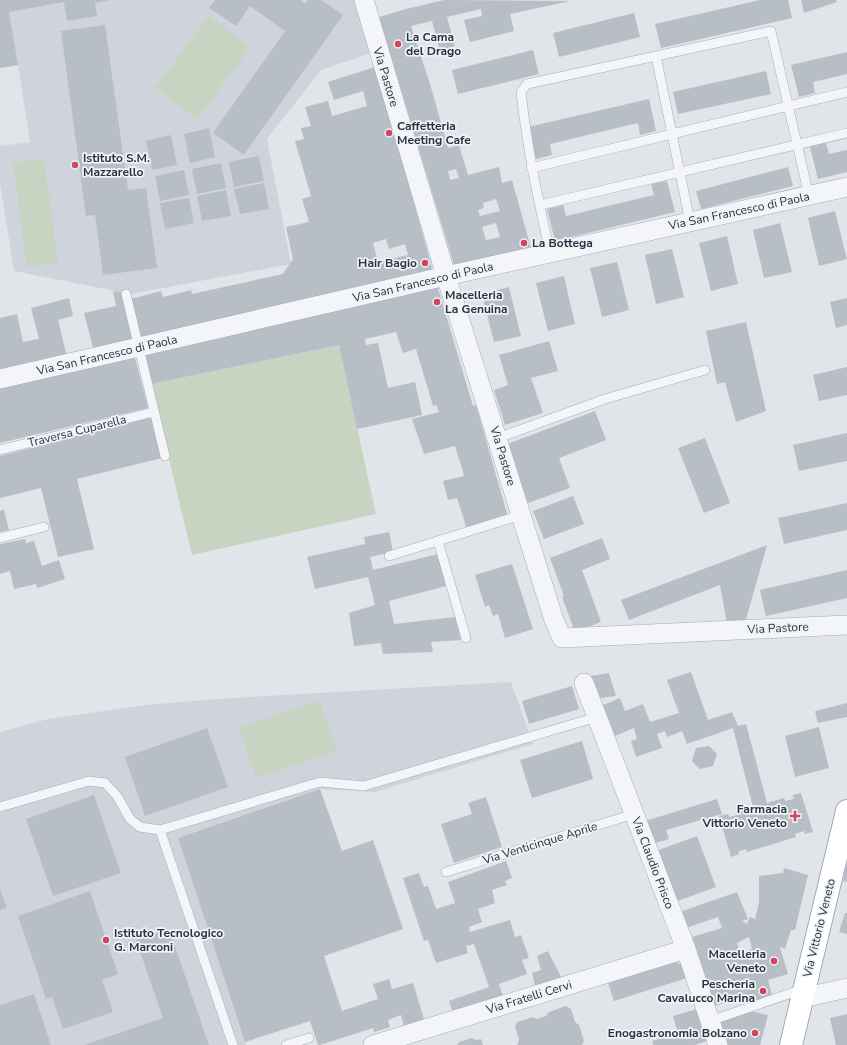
<svg xmlns="http://www.w3.org/2000/svg" width="847" height="1045" font-family="'Nunito Sans',sans-serif">
	<style>
		.built { fill: #cfd4dc }
		.green { fill: #c7d4c2 }
		.building { fill: #b8bec6; fill-rule: evenodd }
		.lines { fill: none; stroke-linecap: round; stroke-linejoin: round }
		.lane-casing { stroke: #a6acb4; stroke-width: 10 }
		.street-casing { stroke: #a6acb4; stroke-width: 20 }
		.primary-casing { stroke: #a0a9b5; stroke-width: 24 }
		.lane { stroke: #f4f5f8; stroke-width: 9 }
		.street { stroke: #f4f5f8; stroke-width: 19 }
		.primary { stroke: #fff; stroke-width: 22 }
		.poi-dot { fill: #cf4660; stroke: #f0f3f7; stroke-width: 1.5 }
		.labels { text-anchor: middle; dominant-baseline: central; stroke-width: 3.5; stroke-linejoin: round; paint-order: stroke }
		.poi-label { font-size: 12px; font-weight: bold; fill: #293341; stroke: #f0f3f7; text-anchor: start }
		.street-label { font-size: 12px; fill: #293341; stroke: #f0f3f7 }
	</style>
	<rect width="100%" height="100%" fill="#e1e5ea"/>
	<!-- built -->
	<path class="built" d="M0 0H354L371 53 321 70 267 139 291 264 131 294 14 271 0 184V146L30 142 18 65 0 68Z
		M511 682 533 744 375 792 320 789 178 838 246 1045H0V732L48 719 146 705 216 699Z"/>
	<!-- green -->
	<path class="green" d="M209 15 251 47 197 119 155 88Z
		M44 158 58 263 27 267 13 162Z
		M339 345 376 514 192 555 151 384Z
		M320 701 337 751 256 778 239 728Z"/>
	<!-- building -->
	<path class="building" d="M0 0H107V1L95 3 97 16 67 21 64 2 9 12 18 65 0 68Z
		M215 0H300L305 4 308 0H321L343 15 244 155 213 133 285 31 250 6 236 26 209 8Z
		M444 0 570 1 510 14 514 31 470 42 464 20 482 16 481 9 447 17 455 46 440 51 432 21 411 26 430 84 448 148 459 145 468 175 499 167 502 183 512 180 531 248 455 268 379 17 406 9ZM456 169 459 178 450 180 448 171ZM496 199 500 211 480 216 478 210 484 208 483 203ZM496 223 500 237 486 240 482 227Z
		M760 0H788L792 18 661 48 655 24Z
		M801 0H836L837 2 804 13Z
		M634 13 640 37 559 57 553 33Z
		M105 25 128 190 146 188 157 268 103 275 95 215 86 216 61 31Z
		M533 50 539 74 458 94 452 70Z
		M847 52V74L813 82 815 93 799 97 791 65Z
		M375 67 409 184 433 272 141 339 131 299 161 291 163 297 191 290 192 294 283 274 293 259 286 227 309 222 302 199 311 196 295 141 304 139 301 128 311 126 305 107 328 101 332 116 367 106 363 91 334 100 328 82ZM386 239 389 249 405 244 408 255 378 262 373 243Z
		M766 71 771 94 678 114 673 92Z
		M649 99 656 131 640 135 638 123 550 144 552 155 536 159 528 127Z
		M209 128 215 157 190 163 184 134Z
		M171 135 177 165 152 170 146 141Z
		M826 143 829 154 847 150V172L818 179 810 147Z
		M259 156 264 181 234 187 229 162Z
		M221 163 226 188 197 194 192 169Z
		M788 167 793 186 701 209 696 191Z
		M184 170 189 195 160 201 155 176Z
		M667 181 675 212 555 241 547 209 563 205 566 216 654 195 651 184Z
		M264 183 269 209 240 214 234 189Z
		M226 190 231 216 202 221 197 196Z
		M189 198 194 223 165 229 160 203Z
		M835 211 847 259 819 266 808 218Z
		M780 223 792 272 764 278 753 230Z
		M727 236 738 284 711 291 699 243Z
		M672 249 684 297 656 304 645 255Z
		M617 262 629 310 602 317 590 268Z
		M564 276 575 324 548 331 536 283Z
		M437 285 473 406 476 405 508 517 467 529 457 498 448 500 443 481 464 476 462 468 455 446 424 454 412 419 439 412 436 405 433 406 416 349 403 353 396 332 365 339 366 345 378 343 388 388 415 382 422 415 357 429 339 345 151 384 144 352Z
		M509 287 521 336 494 342 482 294Z
		M113 291 121 292 133 341 94 351 84 313 116 306Z
		M69 298 73 316 58 320 67 357 0 373V318L17 314 23 342 39 339 31 308Z
		M847 298V325L836 328 830 302Z
		M746 322 766 411 736 422 725 382 717 384 706 331Z
		M549 341 558 371 531 378 543 413 505 425 494 390 508 385 499 355Z
		M134 354 148 408 0 443V385Z
		M847 367V395L819 401 813 375Z
		M595 411 606 440 559 458 570 488 528 503 507 444Z
		M151 417 162 458 77 479 94 549 58 557 41 488 0 498V456Z
		M847 433V461L799 471 793 445Z
		M705 438 730 503 704 513 678 448Z
		M573 496 584 524 544 539 533 511Z
		M847 503V530L784 544 778 518Z
		M4 510 9 530 0 532V511Z
		M389 532 393 552 370 557 373 570 438 554 446 586 389 601 394 624 455 617 461 640 431 642 433 652 383 654 381 643 354 646 349 613 375 605 368 577 315 589 307 557 365 544 364 537Z
		M602 538 610 559 582 570 601 622 575 632 562 597 564 596 550 558Z
		M25 539 26 543 34 541 42 566 59 560 65 579 37 588 36 584 14 589 10 571 0 574V544Z
		M767 545 745 623 727 624 720 585 629 620 621 600Z
		M512 564 533 629 505 638 498 614 493 616 489 605 485 607 475 575Z
		M847 570V598L766 616 760 590Z
		M691 672 708 720 732 712 738 726 746 724 767 803 784 798 785 801 794 799 793 795 801 793 813 832 805 834 804 831 795 834 796 837 747 852 746 849 739 851V854L731 857 719 816 728 814 729 817 737 815 736 812 753 807 733 728 687 744 682 731 667 737 665 731 657 734 662 748 636 757 631 741 637 739 634 728 615 736 603 705 620 698 625 711 643 704 650 722 679 713 667 680Z
		M609 673 616 696 599 698 591 676Z
		M572 686 579 709 529 724 522 701Z
		M847 703V717L818 723 815 711Z
		M819 727 829 768 795 777 785 736Z
		M207 728 228 787 145 816 125 757Z
		M582 741 593 779 532 798 520 760Z
		M709 746 717 754 713 766 700 769 692 761 696 748Z
		M320 789 342 851 373 840 403 929 324 956 342 1011 378 999 373 984 389 979 392 989 413 983 424 1019 404 1026 401 1015 388 1020 390 1027 374 1032 373 1028 320 1045H318L310 1021 245 1042 178 838Z
		M94 795 121 873 53 896 26 819Z
		M486 797 502 847 454 863 441 824 472 814 468 803Z
		M717 799 722 814 666 830 669 839 652 844 645 821Z
		M697 836 716 887 675 902 656 851Z
		M506 861 512 878 505 881 507 885 492 890 495 903 478 909 482 922 469 927 470 932 510 920 515 937 521 935 529 958 522 960 527 974 499 984 503 996 453 1013 449 1001 489 987 474 944 466 946 468 953 436 963 428 940 424 941 403 878 419 873 424 887 428 886 436 909 455 903 448 882Z
		M846 865H847V882L843 881Z
		M784 868 808 875 795 930H791L785 949 780 947 788 974 768 980 772 995 755 1001 753 994 714 1006 692 937 722 928 718 917 686 928 680 912 737 892 748 919 742 921 747 924 750 917 755 919 759 902V876L783 873ZM749 937 752 949 740 953 737 943Z
		M0 889 7 908 0 910Z
		M90 891 118 974 102 980 113 1012 63 1029 52 997 46 999 18 916Z
		M845 913H847V934L839 932Z
		M169 929 209 1045H84L163 1018 136 940Z
		M548 951 561 977 535 986 532 973 541 970 537 956Z
		M674 962 681 964 687 978 614 1001 608 983Z
		M34 994 51 1045H0V1005Z
		M566 1006 571 1009 575 1022 579 1025 584 1041 582 1045H517L519 1040 515 1027 517 1022 533 1017 537 1019 546 1016 549 1012Z
		M697 1009 707 1041 695 1045H653L652 1041 678 1033 673 1016Z
		M750 1011 768 1015 760 1045H726L720 1022Z
		M847 1014V1045H836L830 1018Z
		M472 1038 476 1040 481 1039 483 1045H457L459 1042Z"/>
	<g class="lines">
		<defs>
			<path id="lane" d="M656 56 690 222
				M531 168 847 92
				M540 205 847 133
				M550 253C538 199 527 147 521 92L527 84 771 31 809 196
				M126 294 165 456
				M498 438 605 399 705 370
				M0 450 154 412
				M0 538 44 527
				M438 541 466 638
				M389 556 521 515
				M0 807 89 781 105 783 117 796 130 819 140 827 160 830
				M446 872 634 814
				M710 1021 803 989
				M233 1045 160 830 320 782 364 786 597 717
				M286 1045 309 1038"/>
			<path id="street" d="M364 0 446 276 554 620 562 638 847 625
				M0 379 446 276 847 187
				M584 683 686 949 718 1045
				M802 998 847 988
				M373 1045 686 949"/>
			<path id="primary" d="M791 1045 847 811"/>
		</defs>
		<!-- lane casing -->
		<use href="#lane" class="lane-casing"/>
		<!-- street casing -->
		<use href="#street" class="street-casing"/>
		<!-- primary casing -->
		<use href="#primary" class="primary-casing"/>
		<!-- lane -->
		<use href="#lane" class="lane"/>
		<!-- street -->
		<use href="#street" class="street"/>
		<!-- primary -->
		<use href="#primary" class="primary"/>
	</g>
	<!-- markers -->
	<g class="poi-dot">
		<circle cx="398" cy="44" r="4"/>
		<circle cx="389" cy="133" r="4"/>
		<circle cx="75" cy="165" r="4"/>
		<circle cx="524" cy="243" r="4"/>
		<circle cx="425" cy="263" r="4"/>
		<circle cx="437" cy="302" r="4"/>
		<path d="M793 810h4v4h4v4h-4v4h-4v-4h-4v-4h4z"/>
		<circle cx="106" cy="940" r="4"/>
		<circle cx="774" cy="961" r="4"/>
		<circle cx="763" cy="991" r="4"/>
		<circle cx="755" cy="1033" r="4"/>
	</g>
	<g class="labels">
		<!-- poi labels -->
		<g class="poi-label">
			<text x="406" y="37">La Cama<tspan x="406" dy="14">del Drago</tspan></text>
			<text x="397" y="126">Caffetteria<tspan x="397" dy="14">Meeting Cafe</tspan></text>
			<text x="83" y="158">Istituto S.M.<tspan x="83" dy="14">Mazzarello</tspan></text>
			<text x="532" y="243">La Bottega</text>
			<text x="417" y="263" text-anchor="end">Hair Bagio</text>
			<text x="445" y="295">Macelleria<tspan x="445" dy="14">La Genuina</tspan></text>
			<text x="787" y="809" text-anchor="end">Farmacia<tspan x="787" dy="14">Vittorio Veneto</tspan></text>
			<text x="114" y="933">Istituto Tecnologico<tspan x="114" dy="14">G. Marconi</tspan></text>
			<text x="766" y="954" text-anchor="end">Macelleria<tspan x="766" dy="14">Veneto</tspan></text>
			<text x="755" y="984" text-anchor="end">Pescheria<tspan x="755" dy="14">Cavalucco Marina</tspan></text>
			<text x="747" y="1033" text-anchor="end">Enogastronomia Bolzano</text>
		</g>
		<!-- street labels -->
		<g class="street-label">
			<text transform="translate(386 77) rotate(73)">Via Pastore</text>
			<text transform="translate(739 211) rotate(-12)">Via San Francesco di Paola</text>
			<text transform="translate(423 282) rotate(-13)">Via San Francesco di Paola</text>
			<text transform="translate(107 355) rotate(-13)">Via San Francesco di Paola</text>
			<text transform="translate(77 431) rotate(-14)">Traversa Cuparella</text>
			<text transform="translate(503 456) rotate(73)">Via Pastore</text>
			<text transform="translate(778 628) rotate(-3)">Via Pastore</text>
			<text transform="translate(540 843) rotate(-17)">Via Venticinque Aprile</text>
			<text transform="translate(653 863) rotate(69)">Via Claudio Prisco</text>
			<text transform="translate(819 928) rotate(-76)">Via Vittorio Veneto</text>
			<text transform="translate(529 997) rotate(-17)">Via Fratelli Cervi</text>
		</g>
	</g>
</svg>
